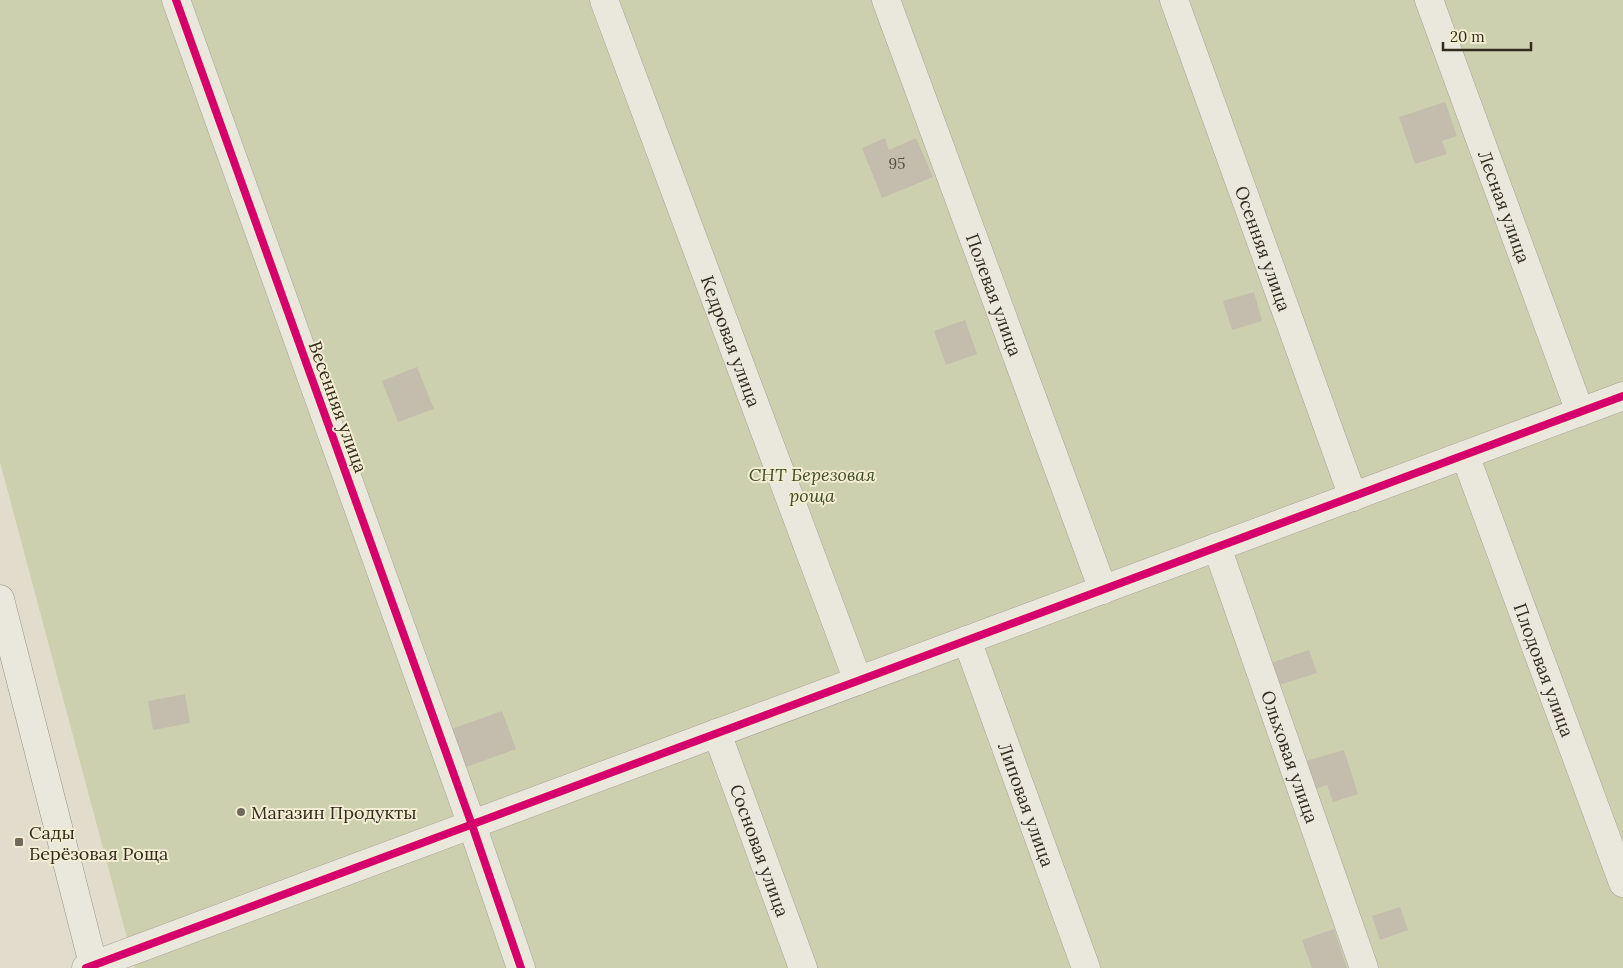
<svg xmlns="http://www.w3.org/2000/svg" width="1623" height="968" font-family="Lora,serif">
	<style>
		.green { fill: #cdd0af }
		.building { fill: #c4bcad }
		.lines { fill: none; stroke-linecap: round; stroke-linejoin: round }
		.street-casing { stroke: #a6a195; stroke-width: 29 }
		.secondary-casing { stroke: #969185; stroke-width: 29 }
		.street { stroke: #eae7dd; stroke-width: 28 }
		.secondary { stroke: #eae7dd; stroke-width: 28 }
		.cycleway-casing { stroke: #f1ecd2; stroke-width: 11 }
		.cycleway { stroke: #d6006c; stroke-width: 8 }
		.poi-dot { fill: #70695b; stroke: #f1ecd2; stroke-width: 2 }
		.labels { text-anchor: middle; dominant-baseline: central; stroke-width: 4; stroke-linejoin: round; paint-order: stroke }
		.number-label { font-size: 15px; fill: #574f42 }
		.street-label { font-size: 18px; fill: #332b1e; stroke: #f1ecd2 }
		.park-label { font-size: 18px; font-style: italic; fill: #404e27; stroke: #f1ecd2 }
		.poi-label { font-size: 18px; fill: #332b1e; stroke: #f1ecd2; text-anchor: start }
	</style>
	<rect width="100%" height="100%" fill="#e1dccb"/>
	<!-- green -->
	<path class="green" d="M0 0H1623V968H135L0 462Z"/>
	<!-- building -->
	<path class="building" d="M1445 102 1457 136 1442 141 1447 154 1415 164 1399 117Z
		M885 138 889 150 916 138 933 177 882 198 862 148Z
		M1254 292 1262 321 1232 330 1223 301Z
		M965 320 977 354 946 365 934 331Z
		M417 367 434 409 398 422 382 381Z
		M1309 650 1317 673 1279 685 1271 663Z
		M185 694 190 723 153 730 148 701Z
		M502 711 516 749 463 768 449 730Z
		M1344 750 1358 794 1333 802 1327 785 1315 789 1306 761Z
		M1400 907 1408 930 1380 940 1372 916Z
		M1334 929 1347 968H1312L1302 940Z"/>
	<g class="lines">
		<defs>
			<g id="street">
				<path d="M176 0 472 825 521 968"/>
				<path id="s1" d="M604 0 858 681"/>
				<path id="s2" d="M886 0 1103 590"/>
				<path id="s3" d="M1174 0 1353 497"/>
				<path id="s4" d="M1429 0 1580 412"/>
				<path id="s5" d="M1465 455 1623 883"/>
				<path id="s6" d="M1217 547 1364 968"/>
				<path id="s7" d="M967 640 1086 968"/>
				<path id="s8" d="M717 733 803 968"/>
				<path d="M86 968 1623 396"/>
			</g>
			<path id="secondary" d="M0 599 94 968"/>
		</defs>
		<!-- street casing -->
		<use href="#street" class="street-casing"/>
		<!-- secondary casing -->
		<use href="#secondary" class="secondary-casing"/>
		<!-- street -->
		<use href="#street" class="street"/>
		<!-- secondary -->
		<use href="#secondary" class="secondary"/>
		<defs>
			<path id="cycleway" d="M176 0 472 825 521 968
				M86 968 1623 396"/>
		</defs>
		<!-- cycleway casing -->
		<use href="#cycleway" class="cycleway-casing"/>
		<!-- cycleway -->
		<use href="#cycleway" class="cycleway"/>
	</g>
	<!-- markers -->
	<g class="poi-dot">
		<circle cx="241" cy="812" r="5"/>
		<rect x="14" y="837" width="10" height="10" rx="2.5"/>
	</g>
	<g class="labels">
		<!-- number labels -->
		<g class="number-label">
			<text x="897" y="163">95</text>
		</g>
		<!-- street labels -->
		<g class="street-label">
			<text stroke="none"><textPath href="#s4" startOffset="220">Лесная улица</textPath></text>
			<text stroke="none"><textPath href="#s3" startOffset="264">Осенняя улица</textPath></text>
			<text stroke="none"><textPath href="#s2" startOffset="314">Полевая улица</textPath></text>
			<text stroke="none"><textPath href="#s1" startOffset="364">Кедровая улица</textPath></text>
			<text transform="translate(338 407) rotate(70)">Весенняя улица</text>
			<text stroke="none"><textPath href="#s5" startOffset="229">Плодовая улица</textPath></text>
			<text stroke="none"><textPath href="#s6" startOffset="222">Ольховая улица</textPath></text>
			<text stroke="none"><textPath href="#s7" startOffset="175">Липовая улица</textPath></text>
			<text stroke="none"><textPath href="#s8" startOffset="125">Сосновая улица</textPath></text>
		</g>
		<!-- park labels -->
		<g class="park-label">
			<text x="812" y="474">СНТ Березовая<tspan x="812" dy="21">роща</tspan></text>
		</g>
		<!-- poi labels -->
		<g class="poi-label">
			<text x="251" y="812">Магазин Продукты</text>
			<text x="29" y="832">Сады<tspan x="29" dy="21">Берёзовая Роща</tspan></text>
		</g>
	</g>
	<!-- scale -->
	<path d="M1443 42v8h88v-8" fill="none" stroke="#332b1e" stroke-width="2.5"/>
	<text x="1450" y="42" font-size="15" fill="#332b1e" stroke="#f1ecd2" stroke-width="4" paint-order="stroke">20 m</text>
</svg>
